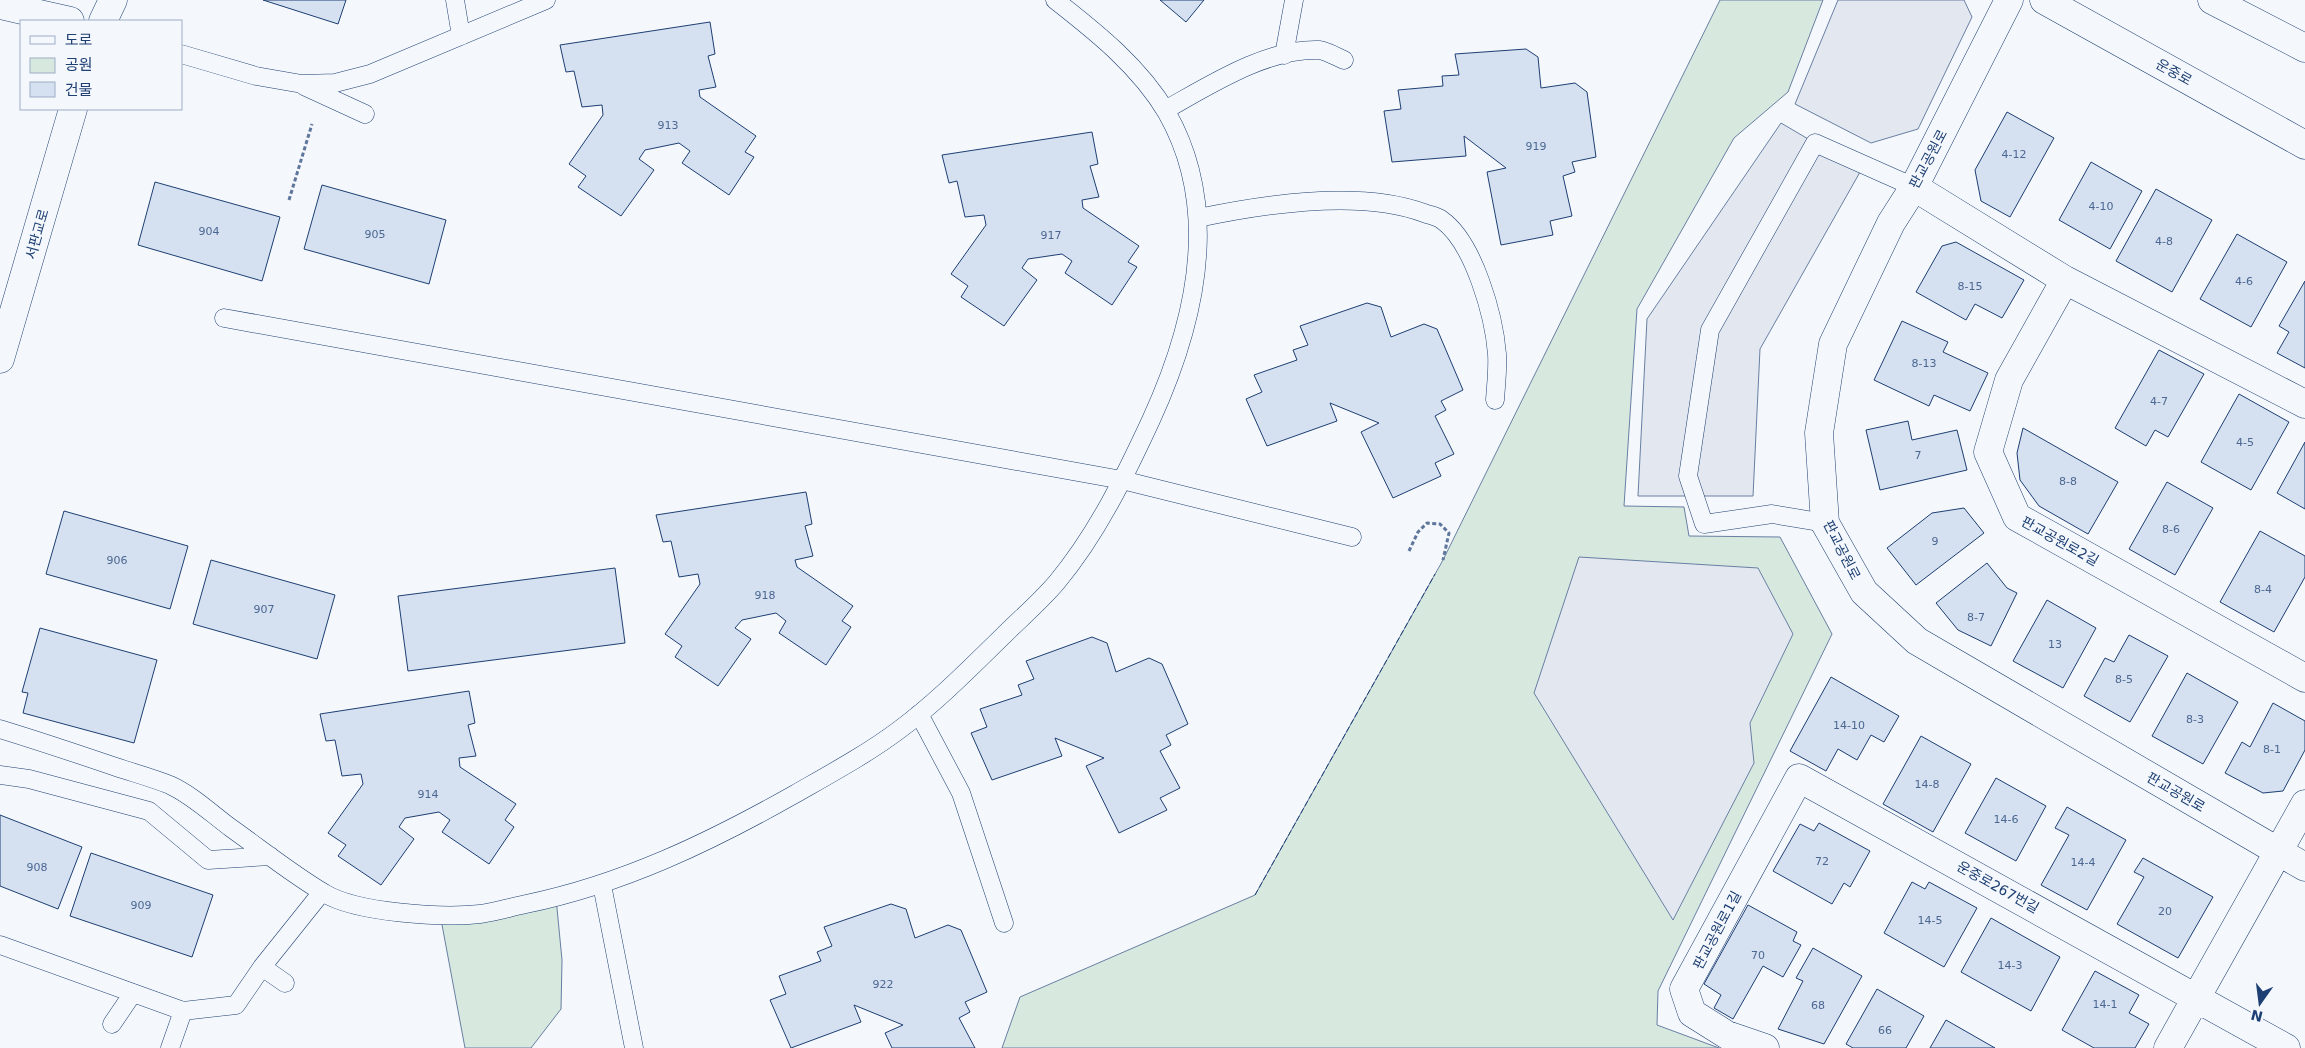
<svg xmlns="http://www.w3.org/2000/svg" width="2305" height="1048" font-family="'DejaVu Sans','Noto Sans KR',sans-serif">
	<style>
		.green { fill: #d7e8df; stroke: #687fa3 }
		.parking { fill: #e3e8f0; stroke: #687fa3 }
		.building { fill: #d5e0f0; stroke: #1d3f73 }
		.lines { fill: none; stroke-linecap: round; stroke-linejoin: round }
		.lane-casing { stroke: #1d3f73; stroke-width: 19 }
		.street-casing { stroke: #1d3f73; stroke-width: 29 }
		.secondary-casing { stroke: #1d3f73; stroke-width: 29 }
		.path { stroke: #5e769c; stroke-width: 3; stroke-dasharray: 4 2.5; stroke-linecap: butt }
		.lane { stroke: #f4f7fb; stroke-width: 18 }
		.street { stroke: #f4f7fb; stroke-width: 28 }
		.secondary { stroke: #f4f7fb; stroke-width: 28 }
		.fence { stroke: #1d3f73; stroke-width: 1; stroke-dasharray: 6 2.5; stroke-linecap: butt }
		.labels { text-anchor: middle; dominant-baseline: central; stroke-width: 4; stroke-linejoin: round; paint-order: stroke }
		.number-label { font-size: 11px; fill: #4b6792 }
		.street-label { font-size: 14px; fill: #1d3f73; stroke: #f4f7fb }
	</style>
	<rect width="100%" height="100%" fill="#f4f7fb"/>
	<!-- green -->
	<path class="green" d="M1720 0H1823L1788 92 1734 138 1637 309 1624 506 1684 507 1689 536 1780 537 1832 634 1658 991 1657 1025 1719 1048H1002L1020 997 1255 895 1443 560Z
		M556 898 562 960 561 1009 531 1048H465L440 914Z"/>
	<!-- parking -->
	<path class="parking" d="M1838 0H1964L1972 17 1918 129 1871 143 1795 104Z
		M1781 123 1815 143 1864 165 1760 349 1753 496H1638L1647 319Z
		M1579 557 1758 568 1793 634 1750 723 1754 763 1673 920 1534 693Z"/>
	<!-- building -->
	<path class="building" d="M263 0H346L338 24Z
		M1160 0H1204L1186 22Z
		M710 22 715 54 708 56 716 87 699 90 700 97 756 136 745 152 754 157 729 195 682 163 690 151 679 143 645 150 639 159 654 170 621 216 578 187 586 176 569 164 603 115 602 105 582 107 574 71 566 72 560 45Z
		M1526 49 1538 57 1541 88 1575 83 1587 92 1596 157 1572 162 1575 172 1563 176 1572 216 1550 221 1553 235 1501 245 1487 172 1506 168 1464 136 1466 156 1392 162 1384 111 1401 109 1398 90 1443 86 1442 76 1459 75 1455 54Z
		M2007 112 2054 138 2010 217 1981 201 1975 170Z
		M1092 132 1098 164 1090 166 1099 197 1082 200 1083 208 1139 246 1128 262 1137 267 1112 305 1065 273 1072 261 1062 254 1028 259 1022 268 1037 280 1004 326 961 297 968 286 951 274 986 225 984 215 965 217 957 181 949 183 942 155Z
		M2091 162 2142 191 2110 249 2059 220Z
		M155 182 280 217 262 281 138 245Z
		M322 185 446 220 429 284 304 249Z
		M2156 189 2212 220 2172 292 2116 261Z
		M2237 234 2287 262 2251 327 2200 299Z
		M1956 242 2024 280 2002 318 1975 304 1966 320 1916 292 1942 246Z
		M2305 281V368L2277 353 2289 332 2279 326Z
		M1367 303 1381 307 1391 337 1424 324 1437 329 1463 390 1441 401 1446 410 1435 416 1454 454 1435 463 1441 476 1393 498 1361 432 1379 423 1330 403 1337 421 1267 446 1246 399 1262 392 1254 375 1297 360 1293 350 1308 345 1300 326Z
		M1902 321 1948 342 1943 352 1988 373 1970 411 1934 395 1929 406 1874 380Z
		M2159 350 2204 374 2168 437 2155 430 2146 446 2115 428Z
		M2239 394 2289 422 2251 490 2201 462Z
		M1908 421 1912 440 1957 430 1967 470 1880 490 1866 430Z
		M2023 428 2118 482 2088 534 2039 506 2020 480 2017 453Z
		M2305 442V509L2277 493Z
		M2167 482 2213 508 2175 575 2129 549Z
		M806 492 812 524 805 526 813 556 795 560 797 567 853 606 842 621 851 627 826 665 779 633 786 621 776 613 742 620 735 628 751 639 718 686 675 657 682 646 665 634 700 584 698 574 679 577 671 541 663 542 656 515Z
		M1964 508 1984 533 1916 585 1887 548 1932 513Z
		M64 511 188 546 170 609 46 574Z
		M2260 531 2305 556V577L2274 632 2220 602Z
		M211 560 335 595 317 659 193 624Z
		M1987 563 2007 588 2017 593 1991 646 1958 630 1936 603Z
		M615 568 625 643 408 671 398 596Z
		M2047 600 2096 628 2063 688 2013 661Z
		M40 628 157 660 134 743 23 713 28 693 22 692Z
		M2129 635 2168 656 2130 722 2084 696 2105 658 2114 662Z
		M1092 637 1107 643 1116 672 1149 658 1162 664 1188 724 1166 735 1171 745 1160 751 1180 788 1160 798 1167 810 1119 833 1086 766 1104 758 1055 738 1062 756 992 780 971 733 987 727 980 709 1022 695 1018 685 1034 679 1026 661Z
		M2187 673 2238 702 2203 764 2152 736Z
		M1831 677 1899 716 1884 742 1871 735 1857 760 1838 749 1826 771 1790 751Z
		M469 691 475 723 468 725 476 756 459 758 460 767 516 804 505 820 514 827 489 864 442 832 450 820 439 812 405 818 399 827 414 839 381 885 338 856 346 845 328 833 363 784 361 774 342 776 335 740 326 741 320 714Z
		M2273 703 2305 721V750L2283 791 2263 793 2225 773 2242 742 2250 747Z
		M1921 736 1971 764 1933 832 1883 804Z
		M1996 778 2046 806 2016 861 1965 833Z
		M2067 807 2126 840 2087 910 2041 885 2069 835 2055 828Z
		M0 815 82 847 58 909 0 886Z
		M1819 823 1870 851 1850 887 1844 883 1832 904 1773 871 1800 824 1814 831Z
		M91 853 213 895 192 957 70 916Z
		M2143 858 2213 897 2178 958 2117 924 2144 877 2134 872Z
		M1912 882 1925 889 1929 882 1977 908 1944 967 1884 933Z
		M891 904 906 909 915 938 948 925 961 930 987 992 965 1002 970 1012 959 1018 975 1048H892L885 1033 903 1025 854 1005 861 1022 791 1048 770 1000 786 994 779 976 821 961 817 952 832 946 824 927Z
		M1748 905 1797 932 1793 941 1801 945 1783 977 1763 966 1733 1019 1714 1008 1721 995 1704 984Z
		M1991 918 2060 957 2031 1011 1961 972Z
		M1813 948 1862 976 1824 1044 1778 1029 1803 981 1796 978Z
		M2095 971 2139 995 2129 1013 2149 1024 2135 1048H2094L2062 1030Z
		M1877 989 1924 1016 1906 1048H1853L1846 1044Z
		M1946 1020 1995 1048H1930Z"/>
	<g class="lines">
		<defs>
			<path id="lane" d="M455 0 461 36
				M181 54 256 76 302 84 335 83 370 74 546 0
				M1284 55 1294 0
				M304 86 365 114
				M1165 110C1210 85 1267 48 1319 50 1327 51 1337 57 1344 60
				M1198 218C1264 204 1360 189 1424 213 1429 215 1437 216 1442 220 1474 243 1494 316 1497 354 1498 369 1496 385 1495 400
				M224 318 1122 480 1352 537
				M1825 523 1772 514 1704 524 1688 476 1710 330 1815 143 1914 187
				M919 714 961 793 1004 923
				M0 729C39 741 78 754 116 767 134 773 153 778 170 785 192 795 212 814 231 828 262 850 292 874 324 893 356 913 443 918 480 914 496 912 511 907 526 904 623 884 710 842 795 794 830 774 867 754 899 730 937 702 970 668 1004 635 1021 618 1041 601 1057 582 1097 534 1125 476 1151 420 1195 324 1222 210 1167 113 1140 67 1096 32 1055 0
				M0 775 29 779 149 811 208 860 270 856
				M602 885 634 1048
				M0 945 183 1011 236 1005 262 967 322 892
				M262 967 285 983
				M112 1024 133 993
				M170 1048 183 1011"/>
			<path id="street" d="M2009 0 1914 187 1891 223 1833 344 1819 433 1825 523 1864 592 1917 641 2305 867
				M0 5 70 21
				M1914 187 2065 280 2305 404
				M2065 280 2009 380 1988 452 2017 517 2305 678
				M1765 1048 1727 1035 1692 1013 1684 989 1799 778 2286 1048
				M2168 1048 2305 804"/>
			<path id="secondary" d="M2044 0 2305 145
				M2212 0 2305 48
				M103 21 113 0
				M0 359 73 109"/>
		</defs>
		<!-- lane casing -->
		<use href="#lane" class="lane-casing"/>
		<!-- street casing -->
		<use href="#street" class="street-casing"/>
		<!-- secondary casing -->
		<use href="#secondary" class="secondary-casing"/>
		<!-- path -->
		<path class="path" d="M289 200 312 124
			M1409 551 1418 532 1427 523 1440 524 1449 533 1443 560"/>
		<!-- lane -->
		<use href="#lane" class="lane"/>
		<!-- street -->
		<use href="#street" class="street"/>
		<!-- secondary -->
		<use href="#secondary" class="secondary"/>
		<!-- fence -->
		<path class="fence" d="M1255 895 1435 574"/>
	</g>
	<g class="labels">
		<!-- number labels -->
		<g class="number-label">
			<text x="668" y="125">913</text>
			<text x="1536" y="146">919</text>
			<text x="2014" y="154">4-12</text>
			<text x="2101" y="206">4-10</text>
			<text x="209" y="231">904</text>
			<text x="375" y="234">905</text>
			<text x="1051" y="235">917</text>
			<text x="2164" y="241">4-8</text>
			<text x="2244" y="281">4-6</text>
			<text x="1970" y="286">8-15</text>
			<text x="1924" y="363">8-13</text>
			<text x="2159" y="401">4-7</text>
			<text x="2245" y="442">4-5</text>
			<text x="1918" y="455">7</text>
			<text x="2068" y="481">8-8</text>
			<text x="2171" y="529">8-6</text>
			<text x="1935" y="541">9</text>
			<text x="117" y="560">906</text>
			<text x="2263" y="589">8-4</text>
			<text x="765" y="595">918</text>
			<text x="264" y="609">907</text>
			<text x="1976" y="617">8-7</text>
			<text x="2055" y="644">13</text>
			<text x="2124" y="679">8-5</text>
			<text x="2195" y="719">8-3</text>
			<text x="1849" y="725">14-10</text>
			<text x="2272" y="749">8-1</text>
			<text x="1927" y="784">14-8</text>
			<text x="428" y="794">914</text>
			<text x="2006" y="819">14-6</text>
			<text x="1822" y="861">72</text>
			<text x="2083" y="862">14-4</text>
			<text x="37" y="867">908</text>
			<text x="141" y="905">909</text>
			<text x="2165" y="911">20</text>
			<text x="1930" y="920">14-5</text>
			<text x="1758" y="955">70</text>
			<text x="2010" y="965">14-3</text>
			<text x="883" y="984">922</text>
			<text x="2105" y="1004">14-1</text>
			<text x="1818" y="1005">68</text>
			<text x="1885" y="1030">66</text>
		</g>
		<!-- street labels -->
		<g class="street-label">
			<text transform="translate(2174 72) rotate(29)">운중로</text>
			<text transform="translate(1928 159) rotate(-62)">판교공원로</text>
			<text transform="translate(37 234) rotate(-74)">서판교로</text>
			<text transform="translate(2060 541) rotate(29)">판교공원로2길</text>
			<text transform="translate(1842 550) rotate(63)">판교공원로</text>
			<text transform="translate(2176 792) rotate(30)">판교공원로</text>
			<text transform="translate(1998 887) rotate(29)">운중로267번길</text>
			<text transform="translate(1717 930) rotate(-62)">판교공원로1길</text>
		</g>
	</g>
	<!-- legend -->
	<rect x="20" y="20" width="162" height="90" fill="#f4f7fb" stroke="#9eadc5"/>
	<rect x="30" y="36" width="25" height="8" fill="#f4f7fb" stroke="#9eadc5"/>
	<text x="65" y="45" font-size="15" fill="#1d3f73">도로</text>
	<rect x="30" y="58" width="25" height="15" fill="#d7e8df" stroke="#9eadc5"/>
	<text x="65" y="70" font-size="15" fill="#1d3f73">공원</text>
	<rect x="30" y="82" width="25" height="15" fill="#d5e0f0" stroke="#9eadc5"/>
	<text x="65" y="95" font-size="15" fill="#1d3f73">건물</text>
	<!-- north arrow -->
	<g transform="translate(2260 1003) rotate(194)" stroke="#f4f7fb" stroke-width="4" paint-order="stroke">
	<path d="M0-4L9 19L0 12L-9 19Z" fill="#1d3f73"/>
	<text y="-8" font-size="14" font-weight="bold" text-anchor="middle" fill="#1d3f73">N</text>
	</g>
</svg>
